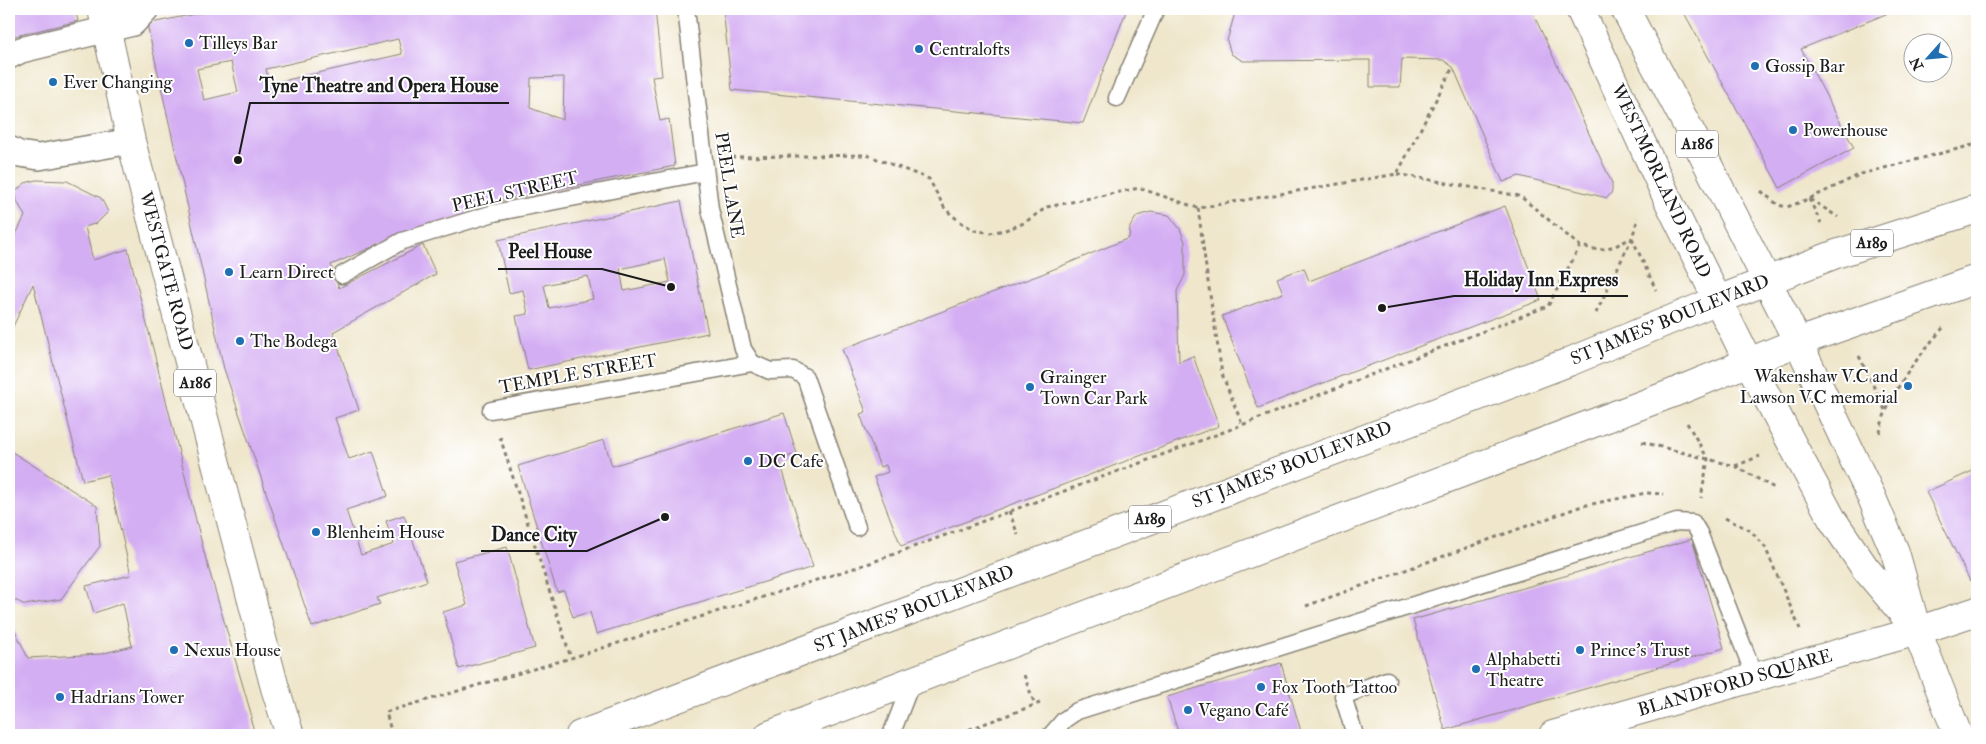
<svg xmlns="http://www.w3.org/2000/svg" width="1986" height="744" font-family="'IM FELL Double Pica',serif">
	<style>
		.building { fill: #d4aef3; fill-rule: evenodd }
		.lines { fill: none; stroke-linecap: round; stroke-linejoin: round }
		.service-casing { stroke: #868174; stroke-width: 19 }
		.pedestrian-casing { stroke: #868174; stroke-width: 28 }
		.minor-casing { stroke: #868174; stroke-width: 30 }
		.tertiary-casing { stroke: #868174; stroke-width: 30 }
		.primary-casing { stroke: #868174; stroke-width: 30 }
		.path { stroke: #868174; stroke-width: 3; stroke-dasharray: 4 4; stroke-linecap: butt }
		.service { stroke: #fff; stroke-width: 16 }
		.pedestrian { stroke: #fff; stroke-width: 25 }
		.minor { stroke: #fff; stroke-width: 28 }
		.tertiary { stroke: #fff; stroke-width: 28 }
		.primary { stroke: #fff; stroke-width: 28 }
		.poi-dot { fill: #1f6fb2; stroke: #fff; stroke-width: 2 }
		.labels { text-anchor: middle; dominant-baseline: central; stroke-width: 4; stroke-linejoin: round; paint-order: stroke }
		.shield { fill: #fff; stroke: #606060; stroke-width: 1 }
		.shield-label { font-size: 16px; font-weight: bold; fill: #1c1c1c }
		.poi-label { font-size: 18px; fill: #1c1c1c; stroke: #fff; text-anchor: start }
		.street-label { font-size: 18px; fill: #1c1c1c; stroke: #fff }
		.leader { fill: none; stroke: #1c1c1c; stroke-width: 2 }
		.callout-dot { fill: #1c1c1c; stroke: #fff; stroke-width: 2 }
		.callout-label { font-size: 19px; text-anchor: middle; font-weight: bold; fill: #1c1c1c; stroke: #fff; stroke-width: 4; stroke-linejoin: round; paint-order: stroke }
	</style>
	<rect width="100%" height="100%" fill="#fff"/>
	<filter id="ink" filterUnits="userSpaceOnUse"><feTurbulence type="fractalNoise" baseFrequency=".02" numOctaves="2"/><feDisplacementMap in="SourceGraphic" scale="10" xChannelSelector="R" yChannelSelector="G"/><feConvolveMatrix kernelMatrix="1 2 1 2 8 2 1 2 1" color-interpolation-filters="sRGB"/></filter>
	<filter id="wash" filterUnits="userSpaceOnUse"><feTurbulence type="fractalNoise" baseFrequency=".0096" numOctaves="4" result="noise"/><feDisplacementMap in="SourceGraphic" scale="20" xChannelSelector="R" yChannelSelector="G"/><feGaussianBlur stdDeviation="1.12" result="paint"/><feColorMatrix in="noise" values="0 0 0 0 0 0 0 0 0 0 0 0 0 0 0 0 0 1.4 0 .05"/><feComposite in="paint" operator="in"/></filter>
	<g filter="url(#wash)">
		<rect width="100%" height="100%" fill="#efe6cb"/>
		<g id="blocks">
			<!-- building -->
			<path class="building" d="M9 9H75L78 21 11 37Z
				M218 9H655L662 76 652 77 660 121 669 119 675 166 493 202 468 209 469 215 393 238 331 265 339 288 423 245 436 274 333 332 359 410 335 418 349 459 373 451 388 496 346 510 361 555 394 544 386 521 404 515 427 581 377 598 380 604 312 627 224 369 147 24ZM398 39 402 54 269 84 266 69ZM231 62 238 92 204 100 197 69ZM564 77 563 120 530 108 531 78Z
				M723 9H1127L1083 123 732 90Z
				M1236 9H1531L1612 183V192L1607 198 1519 176 1503 182 1453 67 1443 60 1402 59 1400 87H1370V60L1243 61 1231 54 1227 41Z
				M1682 9H1898L1801 49 1854 148 1780 188Z
				M36 180 67 181 101 198 108 212 97 223 85 227 93 260 128 249 205 556 252 717 250 718 253 727 252 735H9V618L28 658 101 654 132 646 123 603 94 613 86 586 131 575 108 475 83 481 33 284 9 335V238L13 240 25 216 17 201 15 192 25 183Z
				M681 201 708 333 528 370 516 316 528 314 523 290 509 293 498 240ZM665 259 670 282 624 291 620 269ZM588 276 593 299 549 308 544 285Z
				M1505 206 1541 300 1258 408 1222 316 1283 293 1277 278 1304 268 1309 281Z
				M1151 212 1169 215 1180 229 1185 242V275L1177 291 1179 362 1193 356 1219 426 901 546 874 477 888 472 886 465 880 467 860 414 866 412 842 349 1042 274 1129 238 1130 227 1137 216Z
				M784 413 797 454 779 459 813 567 596 634 590 612 573 617 564 590 557 592 518 466 604 440 612 466Z
				M9 450 97 506 100 546 61 599 25 605 9 597Z
				M1977 469V579L1970 581 1926 492Z
				M1692 539 1724 648 1445 730 1413 620Z
				M507 547 535 648 459 669 443 612 467 605 454 561Z
				M1281 663 1302 735H1179L1167 697Z"/>
		</g>
	</g>
	<g filter="url(#ink)">
		<use href="#blocks" fill-opacity="0" stroke="#868174" stroke-width="1"/>
		<g class="lines">
			<defs>
				<path id="service" d="M686 9 710 209 743 349 752 363
					M1117 98 1156 9
					M342 275 402 241 494 213 705 172
					M752 363 770 371 793 370 805 377 857 527
					M491 410 752 363
					M891 735 912 681
					M1051 735 1064 720 1077 711 1677 522 1693 523 1699 533 1755 677
					M1355 735 1343 696 1387 680"/>
				<path id="pedestrian" d="M9 56 21 50 133 23 146 9
					M9 149 19 154 39 157 131 141"/>
				<path id="minor" d="M1553 735 1917 631 1977 611"/>
				<path id="tertiary" d="M1798 342 1872 498 1895 552 1917 631 1958 735
					M1749 363 1832 519 1865 568 1912 624"/>
				<path id="primary" d="M102 9 131 141 275 688 290 735
					M1580 9 1669 202 1749 363
					M1625 9 1703 155 1798 342
					M580 735 1569 362 1718 300 1836 254 1977 209
					M769 735 1673 393 1798 342 1977 279"/>
			</defs>
			<!-- service casing -->
			<use href="#service" class="service-casing"/>
			<!-- pedestrian casing -->
			<use href="#pedestrian" class="pedestrian-casing"/>
			<!-- minor casing -->
			<use href="#minor" class="minor-casing"/>
			<!-- tertiary casing -->
			<use href="#tertiary" class="tertiary-casing"/>
			<!-- primary casing -->
			<use href="#primary" class="primary-casing"/>
			<!-- path -->
			<path class="path" d="M731 157 867 155 929 179 945 209 959 221 974 230 990 233 1005 230 1024 223 1047 207 1139 188 1198 208 1397 174 1453 67
				M1397 174 1520 196 1580 246 1599 250 1615 246 1632 238
				M1761 191 1778 205 1787 207 1809 199 1861 174 1977 144
				M1809 199 1821 223
				M1810 199 1838 217
				M1198 208 1207 275 1222 374 1242 424
				M1632 238 1656 290
				M1596 313 1632 238 1638 218
				M1859 356 1885 410
				M1687 423 1708 459 1701 498
				M1880 433C1884 399 1920 354 1943 328
				M500 437 571 658
				M1642 442 1735 466 1776 489
				M1735 466 1760 456
				M1009 511 1018 535
				M1725 518 1751 531 1765 547 1800 629
				M1306 606 1582 506 1646 493 1664 494
				M1024 675 1035 705
				M392 735 386 712 571 658 870 563 1221 433 1548 306 1580 246
				M954 735 1040 703"/>
			<!-- service -->
			<use href="#service" class="service"/>
			<!-- pedestrian -->
			<use href="#pedestrian" class="pedestrian"/>
			<!-- minor -->
			<use href="#minor" class="minor"/>
			<!-- tertiary -->
			<use href="#tertiary" class="tertiary"/>
			<!-- primary -->
			<use href="#primary" class="primary"/>
		</g>
	</g>
	<!-- markers -->
	<g class="poi-dot">
		<circle cx="189" cy="43" r="5"/>
		<circle cx="919" cy="49" r="5"/>
		<circle cx="1755" cy="66" r="5"/>
		<circle cx="53" cy="82" r="5"/>
		<circle cx="1793" cy="130" r="5"/>
		<circle cx="229" cy="272" r="5"/>
		<circle cx="240" cy="341" r="5"/>
		<circle cx="1908" cy="386" r="5"/>
		<circle cx="1030" cy="387" r="5"/>
		<circle cx="748" cy="461" r="5"/>
		<circle cx="316" cy="532" r="5"/>
		<circle cx="174" cy="650" r="5"/>
		<circle cx="1580" cy="650" r="5"/>
		<circle cx="1476" cy="669" r="5"/>
		<circle cx="1261" cy="687" r="5"/>
		<circle cx="60" cy="697" r="5"/>
		<circle cx="1188" cy="710" r="5"/>
	</g>
	<g class="labels">
		<!-- shield labels -->
		<g class="shield">
			<rect x="1676" y="130.5" width="42" height="27" rx="4"/>
			<rect x="1851" y="229.5" width="42" height="27" rx="4"/>
			<rect x="174" y="369.5" width="42" height="27" rx="4"/>
			<rect x="1129" y="505.5" width="42" height="27" rx="4"/>
		</g>
		<g class="shield-label">
			<text x="1697" y="144">A186</text>
			<text x="1872" y="243">A189</text>
			<text x="195" y="383">A186</text>
			<text x="1150" y="519">A189</text>
		</g>
		<!-- poi labels -->
		<g class="poi-label">
			<text x="199" y="43">Tilleys Bar</text>
			<text x="929" y="49">Centralofts</text>
			<text x="1765" y="66">Gossip Bar</text>
			<text x="63" y="82">Ever Changing</text>
			<text x="1803" y="130">Powerhouse</text>
			<text x="239" y="272">Learn Direct</text>
			<text x="250" y="341">The Bodega</text>
			<text x="1898" y="376" text-anchor="end">Wakenshaw V.C and<tspan x="1898" dy="21">Lawson V.C memorial</tspan></text>
			<text x="1040" y="377">Grainger<tspan x="1040" dy="21">Town Car Park</tspan></text>
			<text x="758" y="461">DC Cafe</text>
			<text x="326" y="532">Blenheim House</text>
			<text x="184" y="650">Nexus House</text>
			<text x="1590" y="650">Prince's Trust</text>
			<text x="1486" y="659">Alphabetti<tspan x="1486" dy="21">Theatre</tspan></text>
			<text x="1271" y="687">Fox Tooth Tattoo</text>
			<text x="70" y="697">Hadrians Tower</text>
			<text x="1198" y="710">Vegano Café</text>
		</g>
		<!-- street labels -->
		<g class="street-label">
			<text transform="translate(1661 181) rotate(65)">WESTMORLAND ROAD</text>
			<text transform="translate(729 185) rotate(81)">PEEL LANE</text>
			<text transform="translate(515 192) rotate(-13)">PEEL STREET</text>
			<text transform="translate(166 271) rotate(75)">WESTGATE ROAD</text>
			<text transform="translate(1670 320) rotate(-22)">ST JAMES' BOULEVARD</text>
			<text transform="translate(578 374) rotate(-10)">TEMPLE STREET</text>
			<text transform="translate(1292 465) rotate(-21)">ST JAMES' BOULEVARD</text>
			<text transform="translate(914 609) rotate(-21)">ST JAMES' BOULEVARD</text>
			<text transform="translate(1735 683) rotate(-16)">BLANDFORD SQUARE</text>
		</g>
	</g>
	<!-- callouts -->
	<path class="leader" d="M238 160L250 103H509M671 287L602 269H498M1382 308L1454 296H1628M665 517L587 551H481"/>
	<g class="callout-dot">
		<circle cx="238" cy="160" r="5"/>
		<circle cx="671" cy="287" r="5"/>
		<circle cx="1382" cy="308" r="5"/>
		<circle cx="665" cy="517" r="5"/>
	</g>
	<g class="callout-label">
		<text x="379" y="92">Tyne Theatre and Opera House</text>
		<text x="550" y="258">Peel House</text>
		<text x="1541" y="286">Holiday Inn Express</text>
		<text x="534" y="541">Dance City</text>
	</g>
	<!-- margin -->
	<rect width="1986" height="744" fill="none" stroke="#fff" stroke-width="30"/>
	<!-- north arrow -->
	<g transform="translate(1928 58) rotate(243)"><circle r="24" fill="#ffffff" stroke="#a4a4a4"/>
	<path d="M0-4L9 19L0 12L-9 19Z" fill="#1f6fb2"/>
	<text y="-8" font-size="14" font-weight="bold" text-anchor="middle" fill="#1c1c1c">N</text>
	</g>
</svg>
